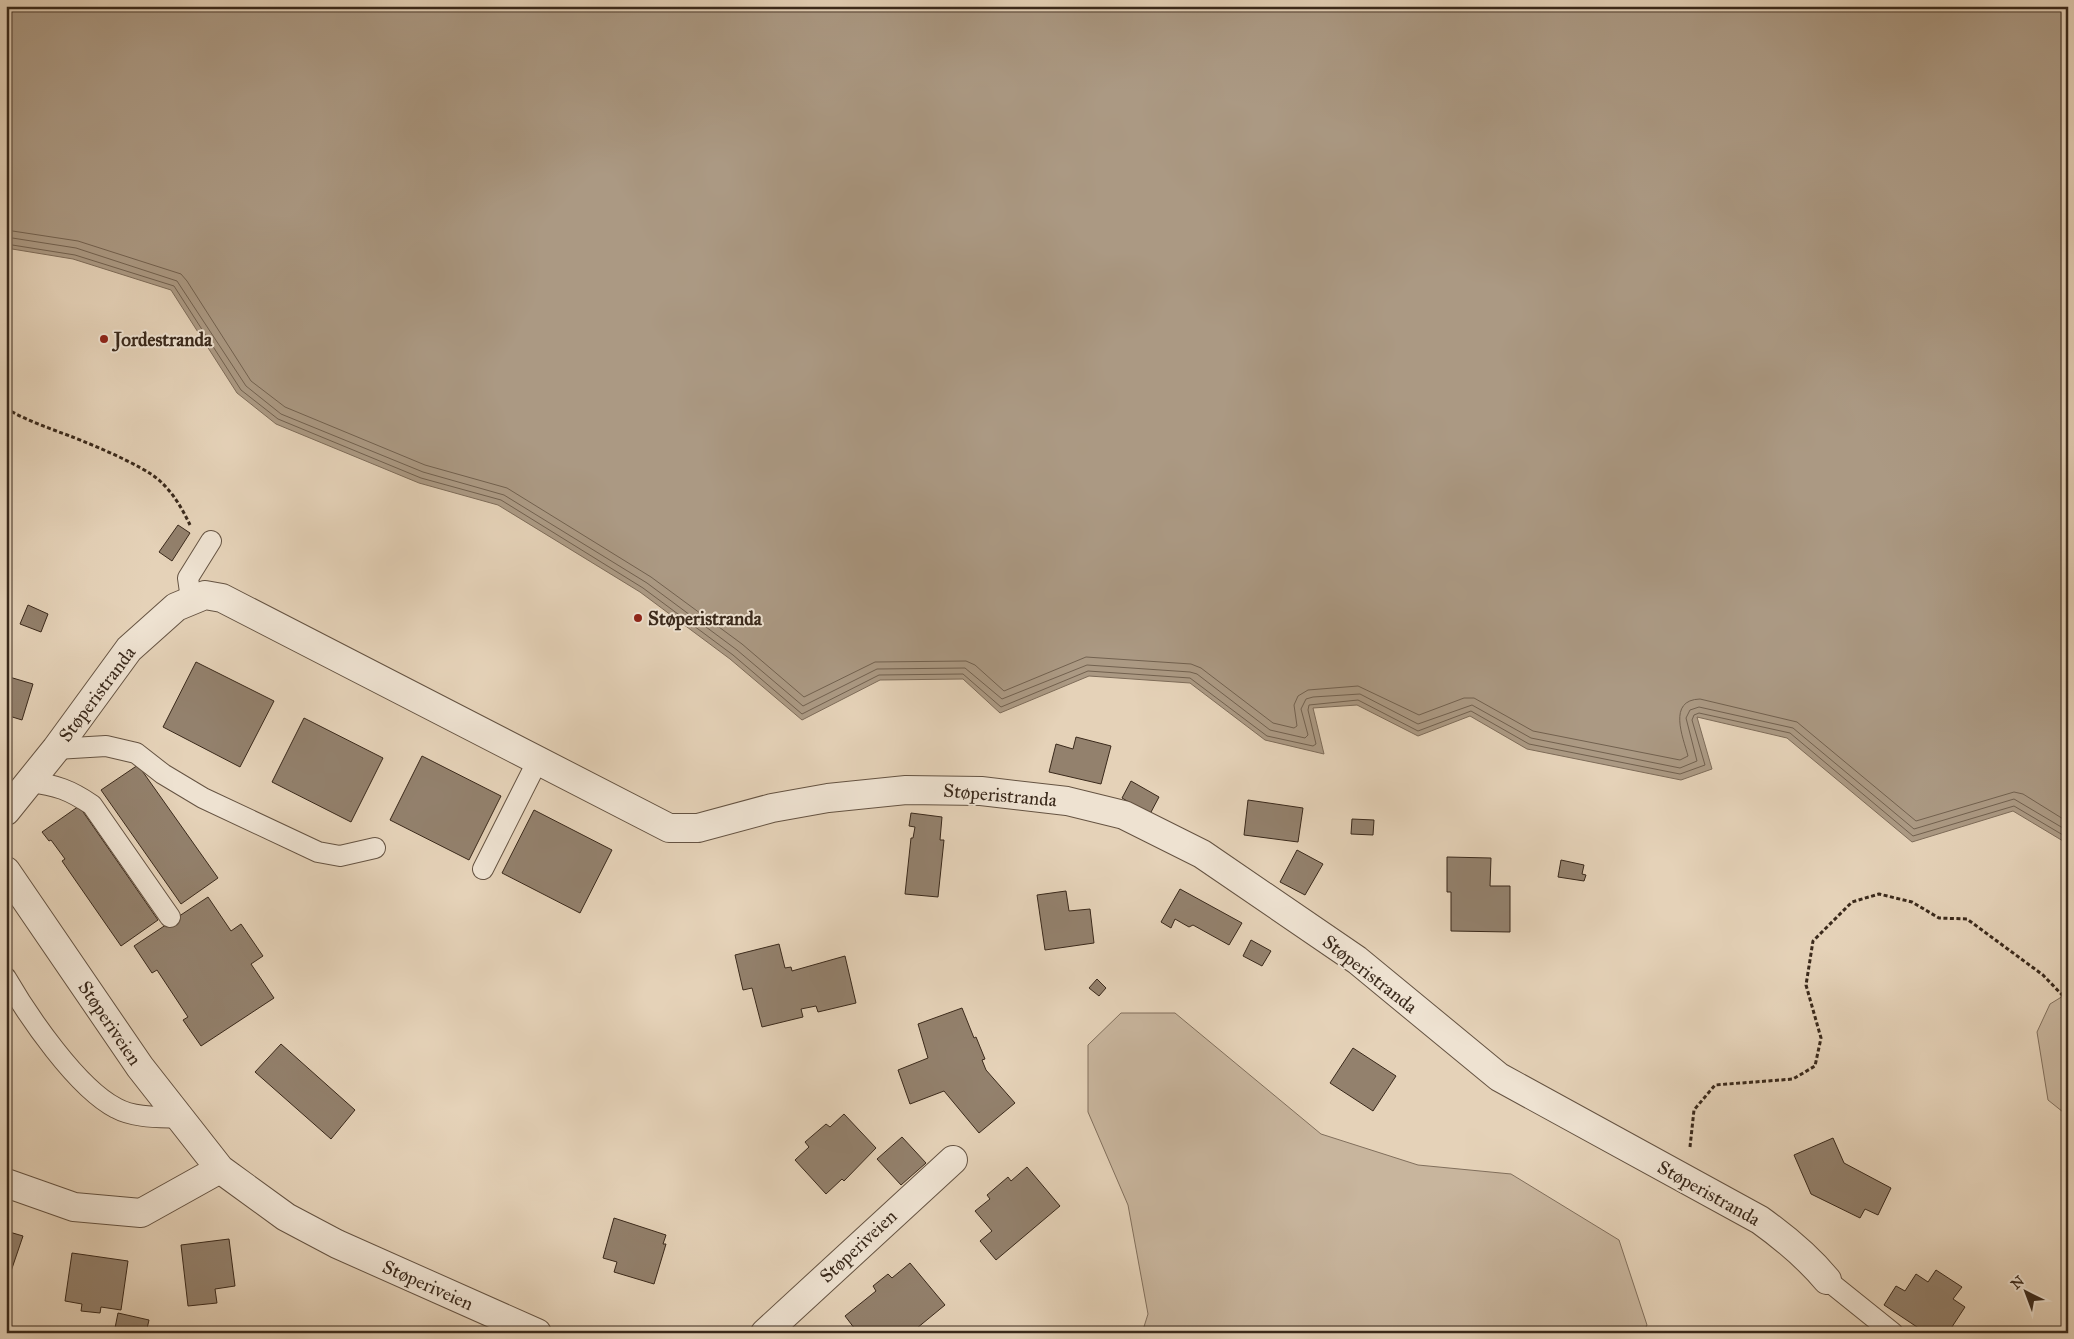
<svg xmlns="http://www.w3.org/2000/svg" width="2074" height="1339" font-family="'IM FELL Great Primer',serif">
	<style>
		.green { fill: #c8b59d; stroke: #816f5c }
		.water { fill: #ab9983; stroke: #7e6c59 }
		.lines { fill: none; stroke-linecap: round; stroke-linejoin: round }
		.shore { stroke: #72614f; stroke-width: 1 }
		.building { fill: #93816d; stroke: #3a291b }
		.lane-casing { stroke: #655342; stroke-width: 22 }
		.street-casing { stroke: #655342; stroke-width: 30 }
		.path { stroke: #3a291b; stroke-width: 3; stroke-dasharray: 4 2.5; stroke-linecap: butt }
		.lane { stroke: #eee2d1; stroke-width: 20 }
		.street { stroke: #eee2d1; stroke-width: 28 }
		.poi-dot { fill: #8f2418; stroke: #eee2d1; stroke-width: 2 }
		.labels { text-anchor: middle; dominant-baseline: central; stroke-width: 4; stroke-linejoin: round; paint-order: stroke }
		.poi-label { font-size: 19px; font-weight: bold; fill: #3a291b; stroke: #eee2d1; text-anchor: start }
		.street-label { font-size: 19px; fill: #3a291b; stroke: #eee2d1 }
	</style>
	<rect width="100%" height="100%" fill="#e5d2b8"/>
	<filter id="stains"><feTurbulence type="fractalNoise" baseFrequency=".004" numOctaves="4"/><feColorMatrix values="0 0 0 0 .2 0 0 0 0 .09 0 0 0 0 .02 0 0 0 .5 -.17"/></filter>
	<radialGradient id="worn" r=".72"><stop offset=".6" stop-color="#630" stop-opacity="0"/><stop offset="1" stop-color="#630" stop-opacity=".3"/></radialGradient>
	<!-- green -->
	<path class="green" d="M2068 993V1116L2048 1100 2037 1032 2050 1004Z
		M1121 1013H1175L1321 1134 1418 1165 1511 1174 1619 1240 1647 1325 1643 1333H1142L1148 1314 1128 1205 1088 1112V1045Z"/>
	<!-- water -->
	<path class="water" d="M6 6H2068V844L2013 811 1912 842 1787 738 1697 717 1712 769 1681 780 1527 749 1470 716 1418 736 1357 705 1313 708 1324 754 1265 740 1190 683 1089 676 1000 713 963 679 880 680 802 720 730 659 640 592 498 505 419 483 276 424 237 393 171 290 73 259 6 248Z"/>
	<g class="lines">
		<!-- shore -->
		<path class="shore" d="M6 230 78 241 181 274 187 281 251 381 285 407 425 465 507 488 651 577 742 644 804 697 875 662 966 661 975 665 1004 691 1086 657 1191 664 1201 668 1273 723 1294 728 1297 726 1294 705 1298 696 1308 690 1358 686 1419 715 1464 698H1474L1533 731 1680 760 1688 756C1683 737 1667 700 1700 699L1797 722 1916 821 2014 792 2023 794 2068 822
			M6 237 76 248 177 281 246 386 281 414 423 472 504 495 647 583 737 650 803 706 877 669 965 668 1002 699 1087 665 1190 672 1197 674 1270 730 1305 738 1308 735 1301 709 1306 699 1313 697 1360 694 1418 724 1472 705 1531 738 1680 768 1697 761 1686 718 1690 710 1699 707 1793 728 1914 829 2014 799 2068 831
			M6 244 75 255 174 286 241 390 278 419 421 478 501 500 643 588 733 655 802 714 879 675 963 674 1001 707 1088 671 1190 678 1267 736 1313 746 1316 744 1308 710 1309 705 1358 700 1418 731 1471 711 1529 744 1680 774 1705 765 1692 720 1694 715 1699 713 1790 733 1913 836 2014 806 2068 838"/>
	</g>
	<!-- building -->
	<path class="building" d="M178 525 190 533 172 561 159 552Z
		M28 605 48 614 41 632 20 624Z
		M196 662 274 701 240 767 163 727Z
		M6 676 33 684 22 720 6 715Z
		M304 718 383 758 351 822 272 782Z
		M1076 737 1111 746 1101 784 1049 772 1056 744 1073 749Z
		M422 756 501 796 469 860 390 820Z
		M138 765 218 878 181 904 101 790Z
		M1131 781 1159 797 1150 814 1122 798Z
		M1248 800 1303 808 1298 842 1244 835Z
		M79 806 158 920 121 946 62 861 65 859 51 840 49 841 42 832Z
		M534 810 612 850 580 913 502 873Z
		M911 813 942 817 940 840H944L938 897 905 894 911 838H913L915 827 909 826Z
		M1352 819 1374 820 1373 835 1351 834Z
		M1297 850 1323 864 1305 895 1280 882Z
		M1447 857 1491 858 1490 886H1510V932L1451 931V892H1447Z
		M1561 860 1584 865 1582 874 1586 875 1584 881 1558 877Z
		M1180 889 1242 923 1229 945 1193 925 1189 927 1175 919 1171 928 1161 922Z
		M1066 891 1069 911 1090 909 1094 943 1045 950 1037 895Z
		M208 897 231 931 241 924 263 956 251 964 274 998 201 1046 183 1020 188 1017 157 970 152 973 134 946Z
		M1251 940 1271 951 1262 966 1243 956Z
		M779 944 785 968 791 967 792 971 845 956 856 1003 818 1012 816 1006 801 1009 803 1017 762 1027 752 988 743 990 735 955Z
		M1097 979 1106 988 1099 996 1089 988Z
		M962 1008 974 1038 976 1037 985 1059 982 1060 986 1070 1015 1103 979 1133 944 1091 910 1104 898 1070 928 1058 918 1024Z
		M281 1044 355 1110 331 1139 255 1072Z
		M1353 1048 1396 1076 1373 1111 1330 1083Z
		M844 1114 876 1148 844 1181 842 1179 826 1194 795 1160 809 1147 805 1142 826 1124 830 1127Z
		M902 1137 926 1163 901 1185 877 1159Z
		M1833 1138 1844 1163 1891 1188 1878 1215 1865 1209 1860 1218 1811 1194 1794 1155Z
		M1027 1167 1060 1206 996 1260 980 1241 992 1231 975 1211 990 1199 987 1195 1008 1177 1011 1181Z
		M614 1218 666 1235 663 1244H666L654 1284 614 1272 617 1262 603 1258Z
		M6 1231 23 1236 6 1286Z
		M229 1239 235 1286 215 1289 217 1303 188 1306 181 1245Z
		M72 1253 128 1261 121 1310 101 1307 100 1313 81 1311 82 1304 65 1301Z
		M910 1263 945 1305 911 1333H858L845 1316 876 1291 873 1286 888 1274 892 1278Z
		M1936 1270 1962 1287 1953 1299 1965 1307 1948 1333H1926L1884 1305 1896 1286 1905 1291 1916 1274 1928 1282Z
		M118 1313 149 1320 146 1333H114Z"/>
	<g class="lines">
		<defs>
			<path id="lane" d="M191 599 188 578 211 541
				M56 749 106 746 136 753 163 774 203 798 318 852 340 856 375 848
				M30 782C56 785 70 790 92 805L170 917
				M483 869 538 760
				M6 978C28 1016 77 1088 116 1108 134 1118 160 1117 180 1118
				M1827 1280 1893 1333"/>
			<path id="street" d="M6 811 56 749 129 649 176 607 205 595 222 598 669 828H698L772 808 828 798 906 790 981 791 1067 801 1124 815 1202 854 1357 960 1499 1077 1760 1220C1785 1238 1807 1256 1827 1280
				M6 871 140 1067 220 1169 286 1217 337 1244 537 1333
				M6 1183 74 1207 141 1213 220 1169
				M765 1333 953 1160"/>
		</defs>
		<!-- lane casing -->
		<use href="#lane" class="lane-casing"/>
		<!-- street casing -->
		<use href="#street" class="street-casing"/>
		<!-- path -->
		<path class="path" d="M6 408C23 419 41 425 59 432 82 440 143 465 160 481 173 493 182 508 190 525
			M1690 1147 1694 1110 1715 1085 1793 1079 1815 1066 1821 1038 1806 985 1813 941 1852 902 1879 894 1912 902 1939 918 1967 919 2043 975 2068 1001"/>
		<!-- lane -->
		<use href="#lane" class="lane"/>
		<!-- street -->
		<use href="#street" class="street"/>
	</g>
	<!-- markers -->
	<g class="poi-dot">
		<circle cx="104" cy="339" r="5"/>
		<circle cx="638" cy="618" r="5"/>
	</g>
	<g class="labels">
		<!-- poi labels -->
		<g class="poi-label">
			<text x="114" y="339">Jordestranda</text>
			<text x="648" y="618">Støperistranda</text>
		</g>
		<!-- street labels -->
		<g class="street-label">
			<text transform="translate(97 694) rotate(-53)">Støperistranda</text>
			<text transform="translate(1000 795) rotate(5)">Støperistranda</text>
			<text transform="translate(1370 974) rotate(38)">Støperistranda</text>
			<text transform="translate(110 1023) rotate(56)">Støperiveien</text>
			<text transform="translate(1709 1193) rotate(29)">Støperistranda</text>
			<text transform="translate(858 1246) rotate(-43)">Støperiveien</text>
			<text transform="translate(428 1285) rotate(24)">Støperiveien</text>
		</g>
	</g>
	<!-- margin -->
	<rect width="2074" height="1339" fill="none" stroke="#e5d2b8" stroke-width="25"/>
	<rect x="8" y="8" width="2059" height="1324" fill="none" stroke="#3a291b" stroke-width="2.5"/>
	<rect x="12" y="12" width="2049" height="1314" fill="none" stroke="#3a291b"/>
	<!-- north arrow -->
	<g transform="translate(2026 1292) rotate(318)" stroke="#eee2d1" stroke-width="4" paint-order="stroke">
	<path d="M0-4L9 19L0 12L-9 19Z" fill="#3a291b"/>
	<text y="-8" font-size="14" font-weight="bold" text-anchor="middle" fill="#3a291b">N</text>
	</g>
	<rect width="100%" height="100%" filter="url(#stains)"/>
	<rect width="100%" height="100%" fill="url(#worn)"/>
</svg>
